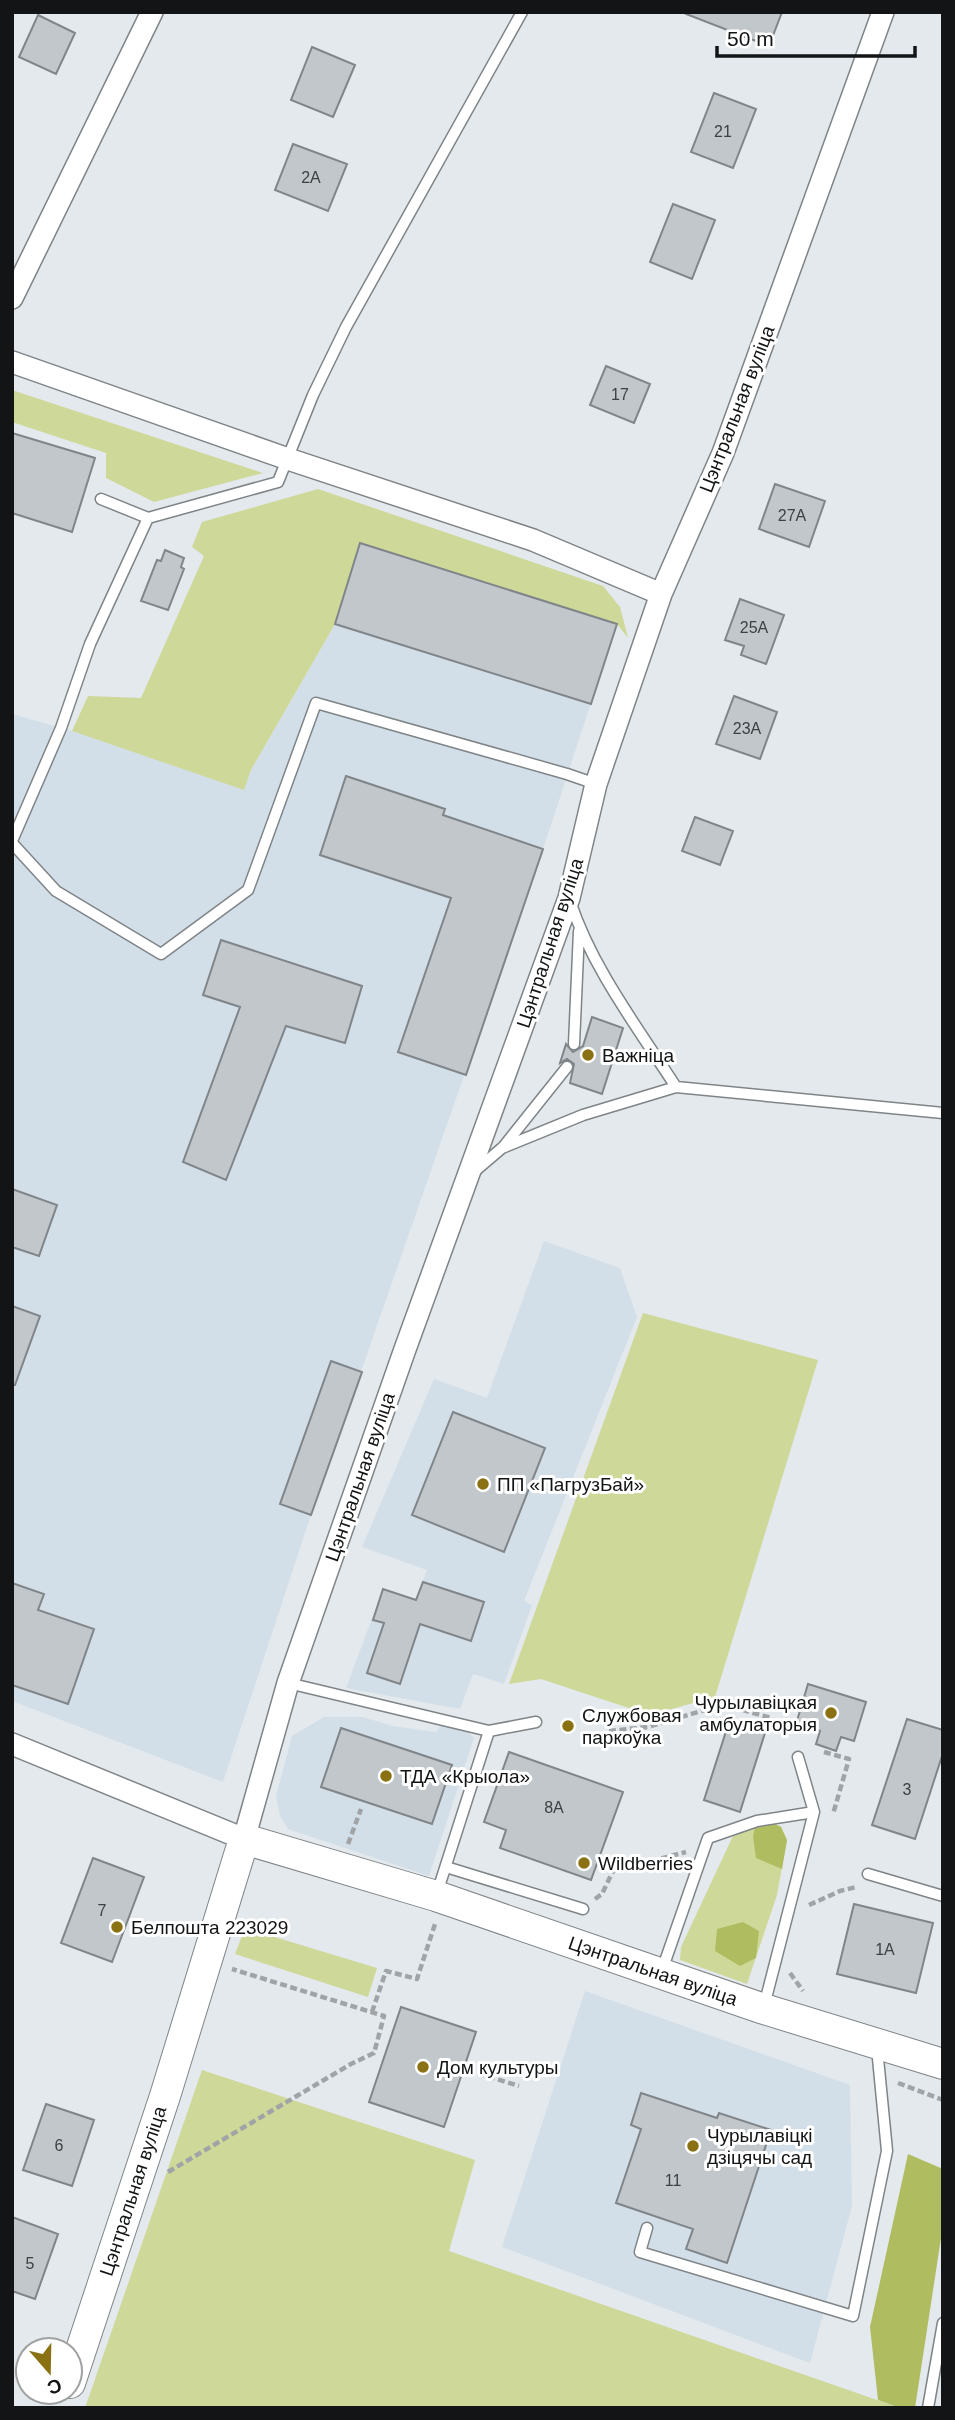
<svg xmlns="http://www.w3.org/2000/svg" width="955" height="2420" font-family="Helvetica,sans-serif">
	<style>
		.built { fill: #d3dfe8 }
		.green { fill: #ced898 }
		.forest { fill: #b0bc60 }
		.building { fill: #c1c7cb; stroke: #808589; stroke-width: 2 }
		.lines { fill: none; stroke-linecap: round; stroke-linejoin: round }
		.lane-casing { stroke: #7f8487; stroke-width: 13 }
		.street-casing { stroke: #7f8487; stroke-width: 24 }
		.secondary-casing { stroke: #7f8487; stroke-width: 32 }
		.path { stroke: #a0a4a7; stroke-width: 4.5; stroke-dasharray: 7 3.5; stroke-linecap: butt }
		.lane { stroke: #fff; stroke-width: 10 }
		.street { stroke: #fff; stroke-width: 21 }
		.secondary { stroke: #fff; stroke-width: 30 }
		.poi-dot { fill: #8a7113; stroke: #fff; stroke-width: 2.5 }
		.labels { text-anchor: middle; dominant-baseline: central; stroke-width: 6; stroke-linejoin: round; paint-order: stroke }
		.number-label { font-size: 16px; fill: #3e4142 }
		.street-label { font-size: 19px; fill: #121415; stroke: #fff }
		.poi-label { font-size: 19px; fill: #121415; stroke: #fff; text-anchor: start }
	</style>
	<rect width="100%" height="100%" fill="#e3e9ed"/>
	<!-- built -->
	<path class="built" d="M360 543 617 624 543 849 311 1515 223 1782 12 1701V714L72 731 244 789 251 770 335 624Z
		M544 1241 620 1268 637 1317 524 1601 532 1605 504 1684 473 1674 460 1709 346 1688 383 1589 416 1600 427 1570 362 1547 434 1379 487 1398Z
		M324 1717H363L392 1726 436 1732 440 1726 466 1730 474 1738 429 1876 288 1829 280 1816 276 1796 292 1736Z
		M585 1991 850 2085 852 2206 810 2363 502 2247Z"/>
	<!-- green -->
	<path class="green" d="M12 390 263 473 154 502 106 478V453L12 422Z
		M318 489 603 586 620 607 628 638 617 624 360 543 335 624 251 770 244 790 72 731 88 696 141 698 204 556 192 547 202 522Z
		M643 1313 818 1360 715 1697 650 1715 541 1679 509 1684Z
		M775 1824 781 1827 787 1840 777 1895 747 1984 680 1960 681 1947 733 1836 755 1828Z
		M245 1928 377 1968 368 1997 235 1954Z
		M202 2070 475 2160 449 2251 900 2408H85Z"/>
	<!-- forest -->
	<path class="forest" d="M775 1824 781 1827 787 1840 782 1869 756 1858 753 1836 755 1828Z
		M743 1922 759 1931 756 1958 740 1966 715 1951 717 1929Z
		M908 2154 943 2169V2225L915 2408H900L878 2400 870 2327Z"/>
	<!-- building -->
	<path class="building" d="M687 12H782L769 46 686 14Z
		M38 15 75 33 56 74 19 57Z
		M312 47 355 65 333 117 291 100Z
		M714 93 756 109 733 168 691 152Z
		M293 144 347 164 328 211 275 190Z
		M673 204 715 220 692 279 650 262Z
		M606 366 650 384 634 423 590 405Z
		M12 433 95 458 72 532 12 513Z
		M775 484 825 501 809 547 759 529Z
		M360 543 617 624 591 704 335 624Z
		M165 550 184 558 181 567 184 569 168 610 141 601 157 560 161 561Z
		M740 599 784 615 766 664 741 655 744 646 725 640Z
		M734 696 777 712 760 759 716 744Z
		M346 776 445 809 443 815 543 849 466 1075 398 1052 451 898 320 855Z
		M695 817 733 831 720 865 682 851Z
		M221 940 362 986 345 1043 286 1026 226 1180 183 1162 240 1007 203 995Z
		M592 1017 623 1028 602 1094 570 1083 574 1064 567 1059 560 1063 566 1044 573 1052 583 1046Z
		M12 1189 57 1205 39 1256 12 1247Z
		M12 1306 40 1316 15 1385H12Z
		M331 1361 362 1372 311 1515 280 1504Z
		M453 1412 545 1448 504 1552 412 1515Z
		M423 1582 484 1602 471 1641 420 1624 400 1684 367 1673 384 1623 373 1620 383 1589 416 1600Z
		M12 1583 44 1594 38 1610 94 1629 68 1704 12 1685Z
		M808 1684 866 1702 854 1741 841 1737 836 1751 816 1744 820 1731 796 1724Z
		M907 1719 943 1730V1753L915 1839 872 1825Z
		M729 1722 765 1733 740 1812 704 1800Z
		M341 1728 452 1765 432 1824 321 1787Z
		M509 1752 623 1792 591 1880 500 1848 506 1830 484 1822Z
		M93 1858 144 1877 112 1962 61 1943Z
		M854 1904 933 1923 916 1993 837 1974Z
		M401 2007 476 2032 444 2127 369 2102Z
		M641 2093 717 2118 719 2113 771 2130 727 2263 686 2249 693 2229 616 2203 641 2129 631 2125Z
		M46 2104 94 2120 72 2186 23 2170Z
		M12 2217 58 2234 35 2299 12 2291Z"/>
	<g class="lines">
		<defs>
			<path id="lane" d="M101 499 148 518
				M12 841 61 728 90 644 148 518 278 482 313 395 346 327 522 12
				M12 843 56 891 161 954 248 890 316 703 567 774 596 784
				M570 901C592 968 638 1028 676 1087
				M574 1044 579 931
				M504 1146 567 1067
				M475 1171 502 1148 583 1115 676 1087 943 1113
				M288 1683 489 1731 437 1893
				M489 1731 536 1722
				M446 1867 583 1909
				M868 1874 943 1896
				M661 1973 708 1838 757 1821 814 1812
				M764 2006 814 1812 798 1757
				M647 2228 640 2252 853 2316 887 2151 877 2048
				M928 2408 943 2323"/>
			<path id="street" d="M12 298 152 12
				M12 362 288 459 533 540 661 594
				M12 1744 244 1839 288 1683 404 1352 569 898 596 784 661 594 723 453 883 12"/>
			<path id="secondary" d="M70 2383 165 2096 244 1839 436 1896 764 2009 943 2064"/>
		</defs>
		<!-- lane casing -->
		<use href="#lane" class="lane-casing"/>
		<!-- street casing -->
		<use href="#street" class="street-casing"/>
		<!-- secondary casing -->
		<use href="#secondary" class="secondary-casing"/>
		<!-- path -->
		<path class="path" d="M609 1731 648 1727 711 1708 739 1709 771 1718
			M824 1752 849 1759 833 1814
			M348 1844 361 1809
			M595 1899 602 1894 613 1871 686 1852
			M809 1905 840 1891 856 1887
			M790 1973 803 1991
			M372 2012 386 1971 417 1979 435 1924
			M468 2070 519 2086
			M898 2083 943 2100
			M168 2172 351 2064 374 2053 384 2016 232 1969"/>
		<!-- lane -->
		<use href="#lane" class="lane"/>
		<!-- street -->
		<use href="#street" class="street"/>
		<!-- secondary -->
		<use href="#secondary" class="secondary"/>
	</g>
	<!-- markers -->
	<g class="poi-dot">
		<circle cx="588" cy="1055" r="7"/>
		<circle cx="483" cy="1484" r="7"/>
		<circle cx="831" cy="1713" r="7"/>
		<circle cx="568" cy="1726" r="7"/>
		<circle cx="386" cy="1776" r="7"/>
		<circle cx="584" cy="1863" r="7"/>
		<circle cx="117" cy="1927" r="7"/>
		<circle cx="423" cy="2067" r="7"/>
		<circle cx="693" cy="2146" r="7"/>
	</g>
	<g class="labels">
		<!-- number labels -->
		<g class="number-label">
			<text x="723" y="131">21</text>
			<text x="311" y="177">2А</text>
			<text x="620" y="394">17</text>
			<text x="792" y="515">27А</text>
			<text x="754" y="627">25А</text>
			<text x="747" y="728">23А</text>
			<text x="907" y="1789">3</text>
			<text x="554" y="1807">8А</text>
			<text x="102" y="1910">7</text>
			<text x="885" y="1949">1А</text>
			<text x="59" y="2145">6</text>
			<text x="673" y="2180">11</text>
			<text x="30" y="2263">5</text>
		</g>
		<!-- street labels -->
		<g class="street-label">
			<text transform="translate(737 409) rotate(-69)">Цэнтральная вуліца</text>
			<text transform="translate(550 943) rotate(-72)">Цэнтральная вуліца</text>
			<text transform="translate(360 1477) rotate(-71)">Цэнтральная вуліца</text>
			<text transform="translate(653 1971) rotate(19)">Цэнтральная вуліца</text>
			<text transform="translate(133 2191) rotate(-72)">Цэнтральная вуліца</text>
		</g>
		<!-- poi labels -->
		<g class="poi-label">
			<text x="602" y="1055">Важніца</text>
			<text x="497" y="1484">ПП «ПагрузБай»</text>
			<text x="817" y="1702" text-anchor="end">Чурылавіцкая<tspan x="817" dy="22">амбулаторыя</tspan></text>
			<text x="582" y="1715">Службовая<tspan x="582" dy="22">паркоўка</tspan></text>
			<text x="400" y="1776">ТДА «Крыола»</text>
			<text x="598" y="1863">Wildberries</text>
			<text x="131" y="1927">Белпошта 223029</text>
			<text x="437" y="2067">Дом культуры</text>
			<text x="707" y="2135">Чурылавіцкі<tspan x="707" dy="22">дзіцячы сад</tspan></text>
		</g>
	</g>
	<!-- border -->
	<rect width="955" height="2420" fill="none" stroke="#121415" stroke-width="28"/>
	<!-- north arrow -->
	<g transform="translate(49 2371) rotate(160)"><circle r="33" fill="#ffffff" stroke="#a0a1a1" stroke-width="2"/>
	<path d="M0-5L12 26L0 18L-12 26Z" fill="#8a7113"/>
	<text y="-10" font-size="19" font-weight="bold" text-anchor="middle" fill="#121415">С</text>
	</g>
	<!-- scale -->
	<path d="M717 46v10h198v-10" fill="none" stroke="#121415" stroke-width="3.5"/>
	<text x="727" y="46" font-size="21" fill="#121415" stroke="#ffffff" stroke-width="5" paint-order="stroke">50 m</text>
</svg>
